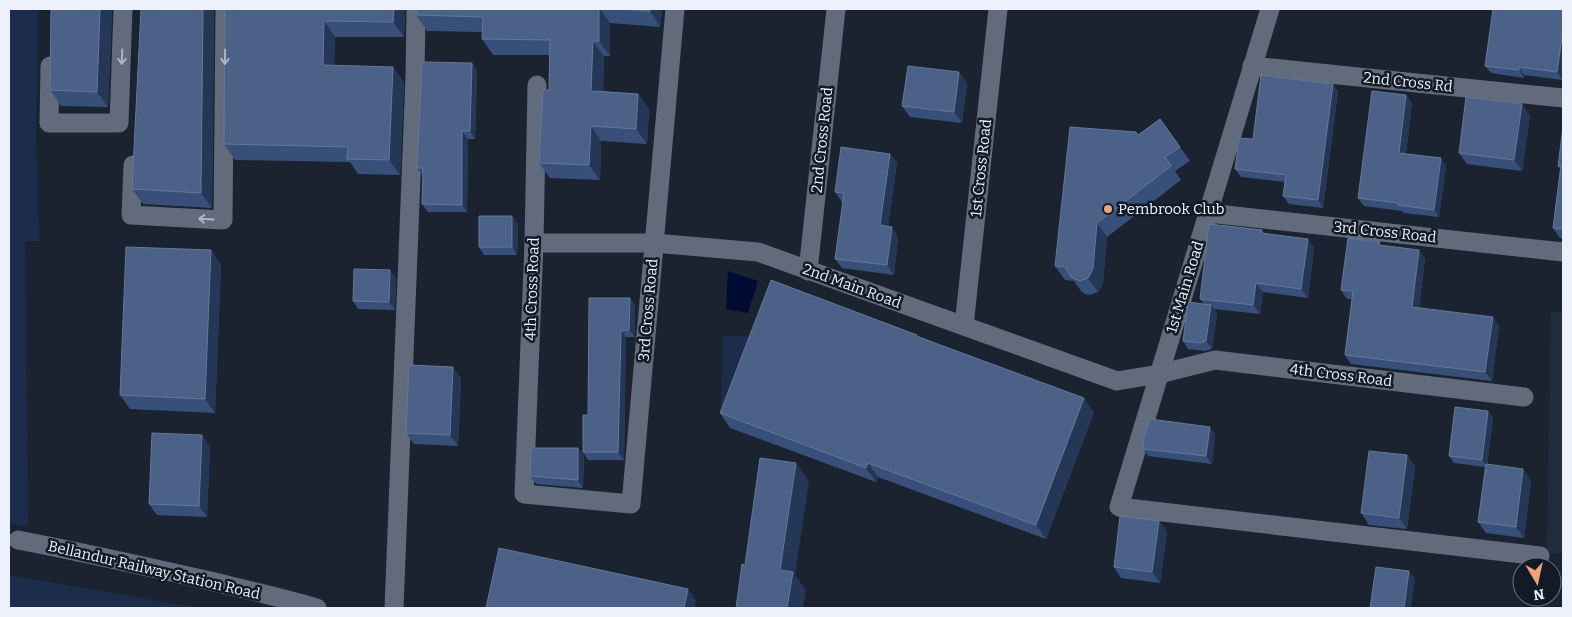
<svg xmlns="http://www.w3.org/2000/svg" width="1572" height="617" font-family="Bitter,serif">
	<style>
		.built { fill: #212c3e }
		.green { fill: #1c2d4c }
		.water { fill: #000b33 }
		.lines { fill: none; stroke-linecap: round; stroke-linejoin: round }
		.street { stroke: #626b7b; stroke-width: 19 }
		.wall { fill: #385079 }
		.shaded-wall { fill: #243756 }
		.building { fill: #4b6187; stroke: #647899 }
		.oneway { stroke: #aeb5c1 }
		.poi-dot { fill: #efa377; stroke: #121a26; stroke-width: 2 }
		.labels { text-anchor: middle; dominant-baseline: central; stroke-width: 5; stroke-linejoin: round; paint-order: stroke }
		.street-label { font-size: 15px; fill: #ecf1fb; stroke: #121a26 }
		.poi-label { font-size: 15px; fill: #ecf1fb; stroke: #121a26; text-anchor: start }
	</style>
	<rect width="100%" height="100%" fill="#1b2330"/>
	<!-- built -->
	<path class="built" d="M1551 311 1563 312V553H1547Z"/>
	<!-- green -->
	<path class="green" d="M9 9H38L36 137 39 241H25L28 527 9 523Z
		M723 335 752 337 728 406H721Z
		M9 575 199 608H9Z"/>
	<!-- water -->
	<path class="water" d="M728 271 758 281 748 313 726 309Z"/>
	<g class="lines">
		<!-- street -->
		<path class="street" d="M1270 9 1119 507 1540 556
			M50 66 49 123H119L123 9
			M1252 66 1563 98
			M537 85 534 243 524 494 631 504 675 9
			M133 165 131 215 223 220 225 9
			M1208 213 1563 252
			M534 243H654L758 252 1117 381 1159 374 1215 360 1524 397
			M808 271 836 9
			M964 326 998 9
			M18 540C81 552 144 566 206 580 243 589 280 597 317 608
			M394 608 415 77 416 9"/>
	</g>
	<!-- wall -->
	<path class="wall" d="M51 9H112L108 107 61 106 50 90Z
		M141 9H214L212 208 143 204 132 189Z
		M225 9H405L404 37H335L334 65 404 82 400 175 358 174 350 162 235 160 224 144Z
		M416 9H662L660 27 610 23V56H604L603 91 638 94 649 109 647 144 601 141 600 180 550 178 539 163 549 90 550 55H493L482 39V32L427 31 416 15Z
		M1563 9V74L1562 80 1524 75V78L1491 73 1485 66Z
		M472 63 477 71 475 139H468L467 212H428L422 204 423 176 417 168Z
		M959 72 967 83 962 123 910 117 902 106Z
		M1333 84 1338 92 1323 208 1289 204 1283 196 1285 182 1241 177 1235 169 1253 139Z
		M1406 95 1412 103 1406 154 1446 166 1439 217 1404 213 1402 211 1364 206 1358 198Z
		M1530 115 1522 171 1467 164 1459 153Z
		M1160 119 1190 161 1175 171 1181 180 1107 237 1103 283 1098 292 1090 295 1085 294 1081 291 1074 281 1065 280 1055 266 1138 135Z
		M1563 127V238H1560L1553 228 1560 169 1558 166Z
		M890 154 897 163 888 226 898 237 894 275 842 268 835 259 843 202H842L835 192Z
		M512 216 518 224 517 255H484L479 247Z
		M1262 230 1264 233 1314 248 1308 298 1263 292 1260 314 1214 309 1217 313 1212 349 1205 351 1188 349 1183 341 1204 304 1200 299Z
		M1382 246 1419 250 1425 259 1419 308 1499 326 1492 381 1351 364 1345 355 1352 299H1347L1341 290Z
		M221 264 215 413 130 409 120 395Z
		M396 278 395 310 358 309 353 301Z
		M630 298 635 306V337H626L624 460H588L583 452 588 415Z
		M917 335 918 336 1094 412 1046 539 878 477 876 482 730 428 720 413Z
		M461 378 458 446 414 444 406 433Z
		M1488 411 1493 419 1487 465 1523 469 1531 481 1524 538 1486 533 1478 522 1485 467 1454 463 1449 456Z
		M1215 434 1212 464 1148 456 1143 449Z
		M210 446 207 517 157 515 149 504Z
		M578 448 584 455 583 488 536 484 530 476Z
		M1407 455 1415 467 1407 529 1369 525 1361 513Z
		M1159 521 1167 532 1160 583 1121 578 1114 567Z"/>
	<!-- shaded-wall -->
	<path class="shaded-wall" d="M100 9H112L108 107 97 92Z
		M203 9H214L212 208 201 193Z
		M394 9H405L404 37 393 22Z
		M599 9H600L610 23V56L599 41Z
		M650 9H662L660 27 650 11Z
		M324 21 335 37 334 80 323 65Z
		M1563 30V74L1562 80 1557 72Z
		M593 41 604 56 602 106 591 91Z
		M472 63 477 71 475 139 470 131Z
		M393 67 404 82 400 175 389 160Z
		M1519 67 1524 75V78L1519 70Z
		M959 72 967 83 962 123 954 112Z
		M1333 84 1338 92 1323 208 1318 200Z
		M638 94 649 109 647 144 636 129Z
		M1406 95 1412 103 1405 161 1399 153Z
		M1522 104 1530 115 1522 171 1514 160Z
		M591 126 601 141 600 180 589 165Z
		M462 131 468 139 467 212 462 205Z
		M890 154 897 163 887 235 880 225Z
		M1441 158 1446 166 1439 217 1434 210Z
		M512 216 518 224 517 255 512 247Z
		M1097 223 1107 237 1103 283 1098 292 1088 278Z
		M892 227 898 237 894 275 887 265Z
		M1308 239 1314 248 1308 298 1301 289Z
		M211 250 221 264 215 413 205 399Z
		M1419 250 1425 259 1418 316 1412 307Z
		M390 270 396 278 395 310 389 302Z
		M1256 283 1263 292 1260 314 1253 305Z
		M630 298 635 306V337L629 330Z
		M1211 305 1217 313 1212 349 1206 341Z
		M1493 317 1499 326 1492 381 1485 372Z
		M621 330 626 337 624 460 618 452Z
		M453 367 461 378 458 446 450 435Z
		M1084 398 1094 412 1046 539 1036 525Z
		M1488 411 1493 419 1487 467 1482 460Z
		M1210 427 1215 434 1212 464 1206 456Z
		M202 435 210 446 207 517 199 506Z
		M578 448 584 455 583 488 578 480Z
		M1407 455 1415 467 1407 529 1399 518Z
		M796 463 809 481 795 575 806 590 803 608H787L780 570Z
		M868 463 878 477 876 482 866 468Z
		M1523 469 1531 481 1524 538 1516 527Z
		M1159 521 1167 532 1160 583 1152 572Z
		M1409 571 1415 579 1411 608H1404Z
		M688 589 696 601 694 608H684Z"/>
	<!-- building -->
	<path class="building" d="M51 9H100L97 92 50 90Z
		M141 9H203L201 193 132 189Z
		M225 9H394L393 22 324 21 323 65 393 67 389 160 347 159 348 147 224 144Z
		M416 9H599V41H593L591 91 638 94 636 129 591 126 589 165 539 163 543 90H549L550 40 482 39 483 17 416 15Z
		M618 9H650V11Z
		M1493 9H1563V30L1557 72 1519 67V70L1485 66Z
		M422 62 472 63 470 131H462V205L422 204 423 168H417Z
		M908 66 959 72 954 112 902 106Z
		M1261 75 1333 84 1318 200 1283 196 1286 175 1235 169 1239 138 1253 139Z
		M1372 91 1406 95 1399 153 1441 158 1434 210 1398 205V203L1358 198Z
		M1466 97 1522 104 1514 160 1459 153Z
		M1160 119 1180 147 1165 157 1171 166 1097 223 1093 269 1088 278 1080 281 1075 279 1071 277 1065 267 1055 266 1070 127 1136 132 1138 135Z
		M1563 127V229L1553 228 1561 166H1558Z
		M841 147 890 154 880 225 892 227 887 265 835 259 844 193 835 192Z
		M479 216H512V247H479Z
		M1209 224 1262 230 1261 233 1308 239 1301 289 1256 283 1253 305 1200 299Z
		M1348 238 1380 242 1379 245 1419 250 1412 307 1493 317 1485 372 1345 355 1353 291 1341 290Z
		M126 247 211 250 205 399 120 395Z
		M354 269 390 270 389 302 353 301Z
		M771 280 917 335 916 336 1084 398 1036 525 868 463 866 468 720 413Z
		M589 298H630L629 330H621L618 452H583V415H588Z
		M1188 302 1211 305 1206 341 1200 343 1183 341Z
		M409 365 453 367 450 435 406 433Z
		M1455 407 1488 411 1482 460 1449 456Z
		M1150 419 1210 427 1206 456 1143 449 1144 436Z
		M152 433 202 435 199 506 149 504Z
		M531 448H578V480L530 476Z
		M1369 451 1407 455 1399 518 1361 513Z
		M760 458 796 463 780 570 793 572 787 608H736L742 564 745 565Z
		M1486 464 1523 469 1516 527 1478 522Z
		M1120 516 1159 521 1152 572 1114 567Z
		M499 548 688 589 684 608H486Z
		M1376 567 1409 571 1404 608H1370Z"/>
	<!-- one-way arrows -->
	<defs><path id="oneway-shaft" d="M-6 0H5M1.5-3L5.5 0L1.5 3" fill="none" stroke-width="1.6" stroke-linecap="round" stroke-linejoin="round" transform="scale(1.25)"/></defs>
	<g class="oneway">
		<use href="#oneway-shaft" transform="translate(122 57) rotate(92)"/>
		<use href="#oneway-shaft" transform="translate(225 57) rotate(91)"/>
		<use href="#oneway-shaft" transform="translate(206 219) rotate(-177)"/>
	</g>
	<!-- markers -->
	<circle class="poi-dot" cx="1108" cy="209" r="5"/>
	<g class="labels">
		<!-- street labels -->
		<g class="street-label">
			<text transform="translate(1408 82) rotate(6)">2nd Cross Rd</text>
			<text transform="translate(822 140) rotate(-84)">2nd Cross Road</text>
			<text transform="translate(981 168) rotate(-84)">1st Cross Road</text>
			<text transform="translate(1385 232) rotate(6)">3rd Cross Road</text>
			<text transform="translate(852 286) rotate(20)">2nd Main Road</text>
			<text transform="translate(1185 287) rotate(-73)">1st Main Road</text>
			<text transform="translate(532 289) rotate(-88)">4th Cross Road</text>
			<text transform="translate(648 310) rotate(-85)">3rd Cross Road</text>
			<text transform="translate(1341 375) rotate(7)">4th Cross Road</text>
			<text transform="translate(154 570) rotate(13)">Bellandur Railway Station Road</text>
		</g>
		<!-- poi labels -->
		<g class="poi-label">
			<text x="1118" y="209">Pembrook Club</text>
		</g>
	</g>
	<!-- border -->
	<rect width="1572" height="617" fill="none" stroke="#ecf1fb" stroke-width="20"/>
	<!-- north arrow -->
	<g transform="translate(1537 582) rotate(171)"><circle r="24" fill="#121a26" stroke="#69707b"/>
	<path d="M0-4L9 19L0 12L-9 19Z" fill="#efa377"/>
	<text y="-8" font-size="14" font-weight="bold" text-anchor="middle" fill="#ecf1fb">N</text>
	</g>
</svg>
